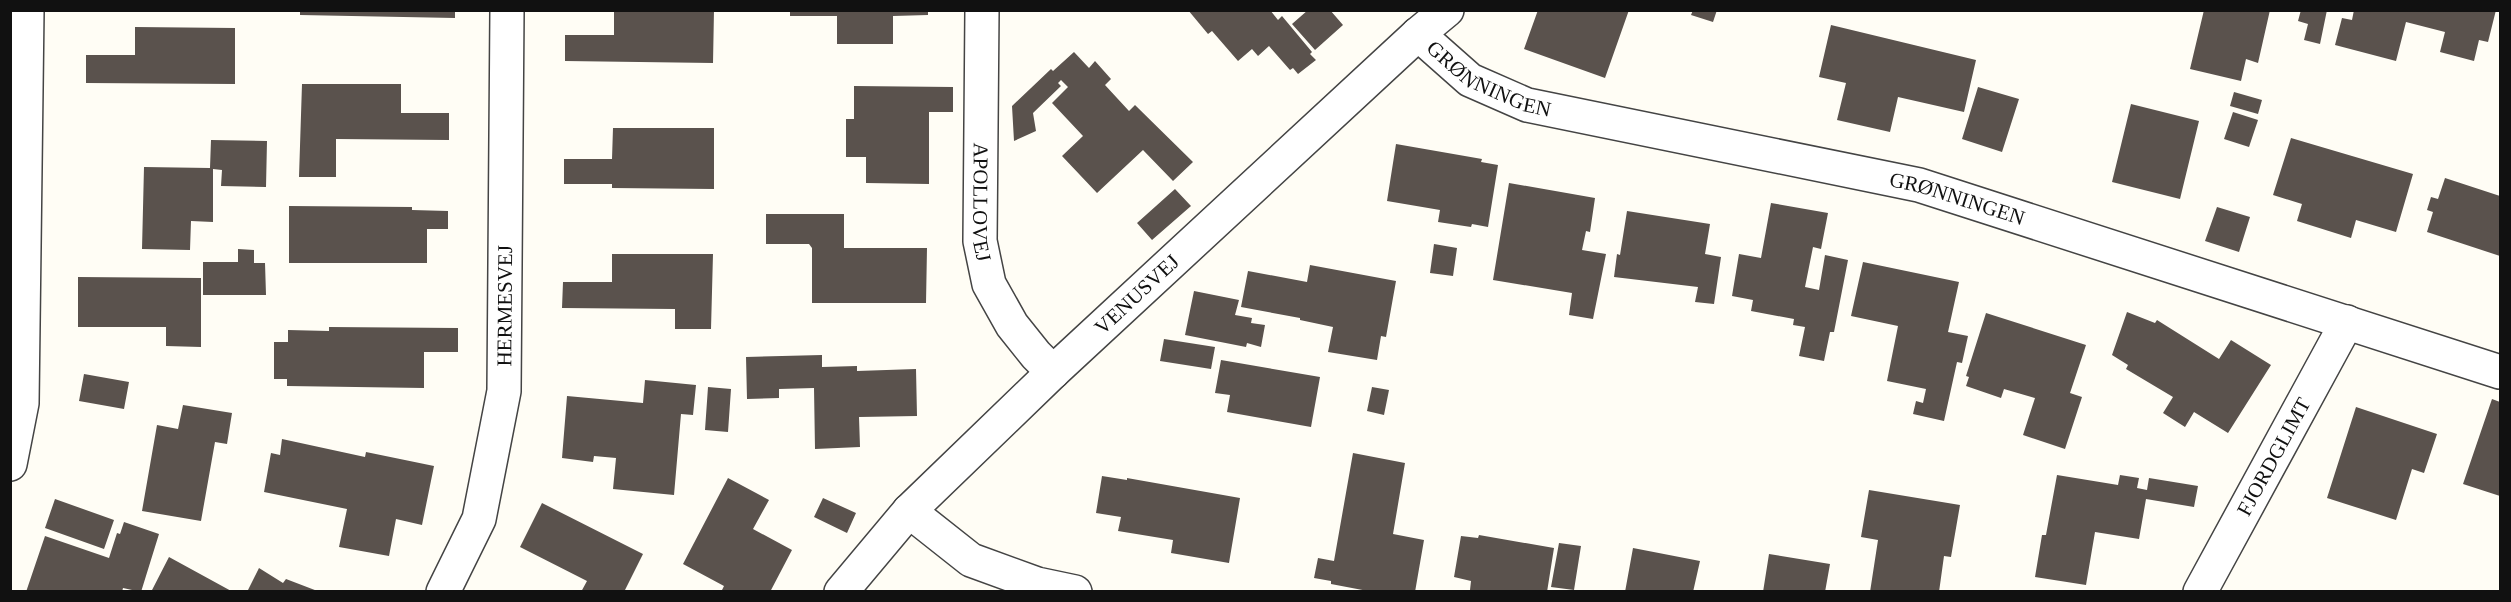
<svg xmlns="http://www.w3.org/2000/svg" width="2511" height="602" font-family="Georgia,serif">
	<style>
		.building { fill: #5a524d }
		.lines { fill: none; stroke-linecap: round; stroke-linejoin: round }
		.minor-casing { stroke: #444; stroke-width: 36 }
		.minor { stroke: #fff; stroke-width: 33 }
		.labels { text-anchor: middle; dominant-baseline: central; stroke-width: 6; stroke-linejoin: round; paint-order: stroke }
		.street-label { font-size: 21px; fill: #111; stroke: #fff }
	</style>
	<rect width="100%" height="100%" fill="#fffdf5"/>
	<!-- building -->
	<path class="building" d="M300 10H455V18L300 15Z
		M614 10H714L713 63 565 61V35H614Z
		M790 10H928V15L893 16V44H837V16H790Z
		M1188 10H1270L1278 20 1282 16 1312 52 1310 54 1316 60 1298 74 1293 68 1290 70 1269 46 1258 56 1252 49 1238 61 1212 31 1208 34Z
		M1308 10H1330L1343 25 1315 50 1292 24Z
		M1538 10H1629L1605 78 1524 49Z
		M1693 10H1717L1713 22 1691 15Z
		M2204 10H2270L2258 63 2246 59 2241 81 2190 69Z
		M2301 10H2327L2320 44 2304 40 2308 24 2298 21Z
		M2354 10H2496L2488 42 2479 40 2474 61 2440 52 2445 32 2406 22 2396 61 2335 45 2342 18 2352 20Z
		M1831 25 1976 60 1964 112 1898 97 1890 132 1837 120 1846 83 1819 77Z
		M135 27 235 28V84L86 83V55H135Z
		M1074 52 1089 68 1095 61 1111 79 1105 85 1129 111 1135 105 1193 162 1173 181 1143 150 1097 193 1062 156 1083 136 1052 103 1068 87 1061 80 1058 83 1061 86 1033 113 1036 131 1014 141 1012 106 1051 69 1053 71Z
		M302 84H401V113H449V140L336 139V177H299Z
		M854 86 953 87V112H929V184L866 183V157H846V119H854Z
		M1978 87 2019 99 2002 152 1962 139Z
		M2234 92 2262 100 2258 114 2230 106Z
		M2131 104 2199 121 2180 199 2112 182Z
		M2233 112 2258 120 2249 147 2224 139Z
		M613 128H714V189L612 188V184H564V159H612Z
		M2291 138 2413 174 2396 232 2356 220 2351 238 2297 221 2302 204 2273 195Z
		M211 140 267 141 266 187 221 186 222 170 213 169V222L191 221 190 250 142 249 144 167 210 168Z
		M1396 144 1482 159 1481 162 1498 165 1488 227 1472 224 1471 227 1438 222 1440 210 1387 201Z
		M2445 178 2500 196V256L2427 232 2433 212 2427 210 2431 197 2438 199Z
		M1509 183 1595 198 1590 232 1586 231 1582 250 1606 254 1593 319 1569 315 1572 293 1493 280Z
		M1175 189 1191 206 1152 240 1137 223Z
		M1771 203 1828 213 1821 249 1813 247 1805 287 1819 290 1825 255 1848 260 1834 332H1830L1824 361 1799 356 1805 327 1793 325 1794 319 1751 311 1753 300 1732 296 1739 254 1761 258Z
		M289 206 412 207V210L448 211V229H427V263H289Z
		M2217 207 2250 217 2239 252 2205 241Z
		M1627 211 1710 224 1705 254 1721 257 1714 304 1695 302 1698 287 1614 277 1617 254 1620 255Z
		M766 214H844V248H927L926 303H812V248L809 244H766Z
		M1434 244 1457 248 1453 276 1430 273Z
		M238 249 254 250V263H265L266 295H203V262H238Z
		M612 254H713L711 329H675V309L562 308 563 282H612Z
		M1863 262 1959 282 1948 332 1968 336 1962 363 1957 362 1944 421 1913 414 1916 401 1923 403 1926 389 1887 381 1898 326 1851 316Z
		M1310 265 1396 281 1386 337 1381 336 1377 360 1328 352 1333 327 1300 320V318L1241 307 1248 271 1307 282Z
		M78 277 201 278V347L166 346V327H78Z
		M1194 291 1239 300 1235 315 1252 318 1251 323 1265 325 1261 347 1247 343 1246 347 1185 335Z
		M2127 312 2155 323 2157 320 2219 359 2231 340 2271 365 2228 433 2194 412 2185 427 2163 413 2173 397 2126 369 2128 365 2112 355Z
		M1986 313 2086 345 2070 393 2082 397 2065 449 2023 435 2035 398 2004 389 2001 398 1966 386 1969 377 1966 376Z
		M329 327 458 328V352H424V388L287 386V379H274V342H288V330L329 331Z
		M1164 339 1215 347 1211 369 1160 361Z
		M822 355V367L857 366V371L916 369 917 416 859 417 860 447 815 449 814 388 779 389V398L747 399 746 357Z
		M1221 360 1320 377 1311 427 1227 412 1230 395 1215 393Z
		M84 374 129 382 124 409 79 401Z
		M645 380 696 385 693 415 681 414 674 495 613 489 616 458 594 456 593 462 562 458 567 396 643 403Z
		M708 387 731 389 728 432 705 430Z
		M1372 387 1389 390 1384 415 1367 411Z
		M2492 399 2500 402V496L2463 484Z
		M183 405 232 413 227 444 215 442 201 521 142 511 157 425 178 429Z
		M2356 407 2437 434 2424 473 2412 469 2396 520 2327 498Z
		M282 439 365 457 366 452 434 466 422 525 396 519 389 556 339 547 347 509 264 492 271 453 280 455Z
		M1353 453 1405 463 1393 534 1424 540 1415 592H1373L1331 584V581L1314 578 1318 558 1334 561Z
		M2057 475 2118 485 2120 475 2139 478 2137 488 2147 490 2149 478 2198 486 2194 507 2146 499 2139 539 2095 532 2086 585 2035 577 2042 535H2046Z
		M1102 476 1127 480V478L1240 498 1229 563 1171 553 1173 540 1118 531 1121 517 1096 513Z
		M728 478 769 500 753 529 792 550 770 592H721L724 586 683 564Z
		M1869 490 1960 505 1951 557 1944 556 1939 592H1870L1878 540 1861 537Z
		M823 498 856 513 847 533 814 517Z
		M55 499 114 520 104 549 45 528Z
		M542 503 643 554 624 592H581L587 581 520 547Z
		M124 522 159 534 141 592 123 588 122 592H26L45 536 109 558 117 533 120 534Z
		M1479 535 1554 548 1547 592H1482L1470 590 1471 581 1454 577 1461 536 1478 538Z
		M1559 543 1581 546 1574 590 1551 587Z
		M1633 548 1700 561 1693 592H1625Z
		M1769 554 1830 564 1825 592H1763Z
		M169 557 233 592H151Z
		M259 568 283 583 286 579 320 592H247Z"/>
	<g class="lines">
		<defs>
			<g id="minor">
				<path id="s1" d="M982 10 980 241 989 284 1012 325 1036 355 1053 372"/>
				<path id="s2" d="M1418 34 1470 80 1527 105 1919 185 2500 372"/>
				<path d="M10 464 22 403 27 10"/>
				<path d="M909 511 971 560 1037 584 1075 592"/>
				<path id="s3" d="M443 592 479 519 504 391 507 10"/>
				<path id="s4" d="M841 592 909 511 1053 372 1418 34 1447 10"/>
				<path id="s5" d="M2200 592 2347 322"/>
			</g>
		</defs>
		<!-- minor casing -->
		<use href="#minor" class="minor-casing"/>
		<!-- minor -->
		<use href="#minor" class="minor"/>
	</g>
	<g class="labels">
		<!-- street labels -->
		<g class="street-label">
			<text stroke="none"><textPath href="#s2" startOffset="86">GRØNNINGEN</textPath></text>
			<text stroke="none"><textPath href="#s2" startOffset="572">GRØNNINGEN</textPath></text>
			<text stroke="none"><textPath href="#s1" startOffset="192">APOLLOVEJ</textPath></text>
			<text stroke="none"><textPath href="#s4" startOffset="420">VENUSVEJ</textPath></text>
			<text stroke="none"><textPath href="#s3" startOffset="297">HERMESVEJ</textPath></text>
			<text stroke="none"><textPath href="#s5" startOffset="154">FJORDGLIMT</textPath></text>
		</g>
	</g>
	<!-- border -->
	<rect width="2511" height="602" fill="none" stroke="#111111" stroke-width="24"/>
</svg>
